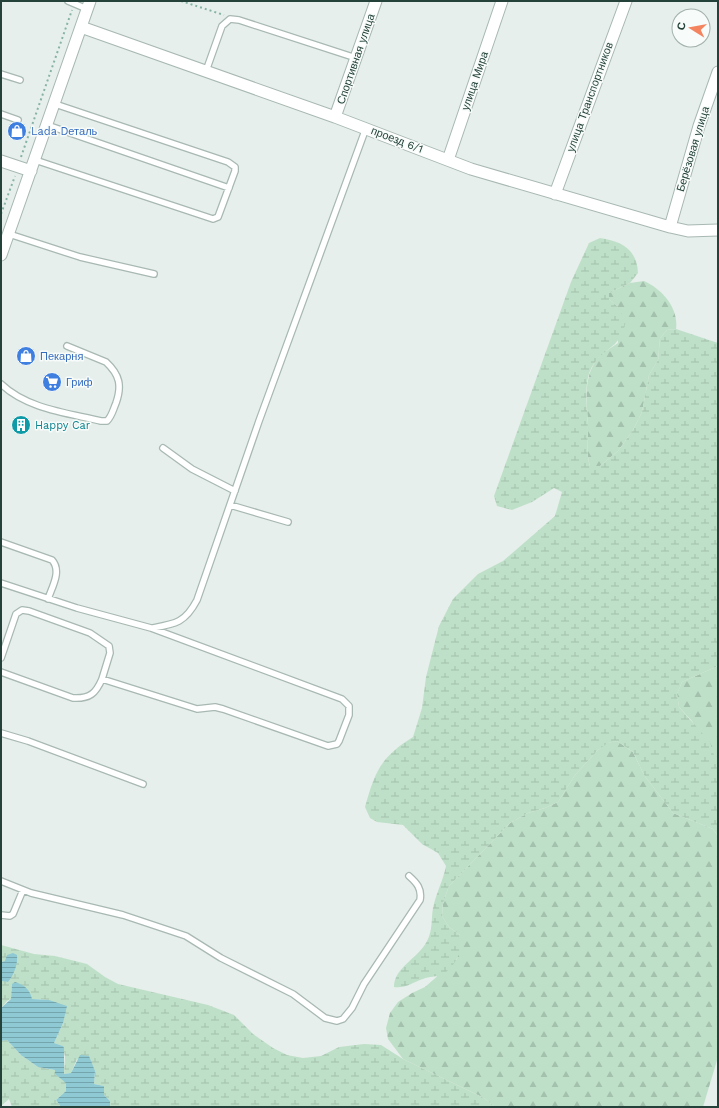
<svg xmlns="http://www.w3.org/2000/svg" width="719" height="1108" font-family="'Work Sans',sans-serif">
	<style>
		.forest { fill: url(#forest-firs) }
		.wetland { fill: url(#wetland-marsh) }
		.water { fill: url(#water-rules) }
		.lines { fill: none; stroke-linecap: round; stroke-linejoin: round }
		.service-casing { stroke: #a8b8b2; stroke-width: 8 }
		.minor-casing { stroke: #a8b8b2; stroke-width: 13 }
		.path { stroke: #86b3a5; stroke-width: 2; stroke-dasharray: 2 3; stroke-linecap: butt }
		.service { stroke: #fff; stroke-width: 5.5 }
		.minor { stroke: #fff; stroke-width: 11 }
		.labels { text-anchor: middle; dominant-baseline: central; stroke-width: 3; stroke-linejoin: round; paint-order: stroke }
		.street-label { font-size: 11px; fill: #24423a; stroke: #f7fbf9 }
		.shop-label { font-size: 11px; fill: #366cbe; stroke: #f7fbf9; text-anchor: start }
		.culture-label { font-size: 11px; fill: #0d838f; stroke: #f7fbf9; text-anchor: start }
	</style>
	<defs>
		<pattern id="forest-firs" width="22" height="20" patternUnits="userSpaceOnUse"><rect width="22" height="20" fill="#bfe0c8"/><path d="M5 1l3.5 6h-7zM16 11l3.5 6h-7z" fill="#a4c1ad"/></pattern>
		<pattern id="wetland-marsh" width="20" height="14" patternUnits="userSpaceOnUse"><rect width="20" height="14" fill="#bfe0c8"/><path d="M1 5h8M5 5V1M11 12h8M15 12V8" fill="none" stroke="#a4c1ad"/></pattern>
		<pattern id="water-rules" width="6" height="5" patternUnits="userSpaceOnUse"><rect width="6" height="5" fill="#8ec9d4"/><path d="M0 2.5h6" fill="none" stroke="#74a5ad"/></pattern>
	</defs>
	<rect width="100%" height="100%" fill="#e6efeb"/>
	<!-- forest -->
	<path class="forest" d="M644 281C662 289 679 308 676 329L667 330 660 338 658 360 649 375 642 412 633 430 618 451 600 466H590C586 454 588 442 588 429 588 407 582 383 595 362 599 355 611 348 618 343L617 306 609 299V293L630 283Z
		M718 666V768L692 721 679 707 677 694 682 682Z
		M617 741 633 752 644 775 673 813 713 829 718 836V1057L703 1107H495L484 1098 403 1059 388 1039 386 1028 390 1013 398 1002 412 993 425 987 457 959 460 935 449 927 442 916 443 903 449 886 510 823 528 813 545 808 558 802 575 775 598 750 607 743Z"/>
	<!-- wetland -->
	<path class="wetland" d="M600 238C621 241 637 249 638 273L630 283 609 293V299L617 306 626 321C620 347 611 344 596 361 581 378 588 409 588 429 588 442 586 454 590 466H600L618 451 633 430 642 412 649 375 658 360 660 338 667 330 676 329 718 343V666L682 682 677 694 679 707 710 742 718 768V836L713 829 673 813 644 775 633 752 617 741 608 743 598 750 575 775 558 802 545 808 528 813 510 823 449 886 443 903 442 916 449 927 460 935C463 951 456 966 442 975 437 977 429 976 423 979 413 982 405 989 394 987 394 967 419 958 427 941 433 930 431 919 433 908 436 893 443 881 446 866L438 853 422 844 403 825 377 822 370 818 365 807C375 771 381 757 413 737L422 708 426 677 439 626 453 599 478 574 503 561 555 516 562 492 554 488 532 502 512 510 497 506 494 496 571 282 589 243Z
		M1 945 34 954 55 956 87 964 105 977 118 984 208 1005 234 1015 253 1034 273 1048 287 1055 303 1058 321 1056 339 1047 364 1044 381 1045 403 1059 484 1098 495 1107H110V1101L104 1095V1086L94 1084 95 1071 77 1059 71 1073 64 1074 65 1057 63 1046 54 1043 63 1023 49 1000 32 999 12 984 11 999 7 1001 1 1008V980L8 982 5 961 1 962Z
		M7 1040 21 1055 38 1067 55 1070V1074L66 1082V1091L56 1100 61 1107H12L9 1099 1 1106V1041Z"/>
	<!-- water -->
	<path class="water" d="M13 953 17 955C18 964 14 975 8 982L2 981 1 962 5 961 7 955Z
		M15 982C25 985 30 990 32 999L49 1000 67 1006 63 1023 54 1043 63 1046 64 1048V1074L71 1073 80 1055 89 1056 95 1071 94 1084 104 1086V1095L110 1101V1107H61L56 1100 66 1091V1083L55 1074V1070L38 1067 21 1055 7 1040 1 1041V1008L11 999 12 984Z"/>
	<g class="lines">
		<defs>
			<path id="service" d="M68 1 87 9
				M206 71 222 26 230 19 239 20 356 58
				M1 74 20 80
				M1 114 18 120
				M47 125 229 188
				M35 160 213 219 218 217 235 171V167L228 162 55 104
				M9 234 80 257 154 274
				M1 384C27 409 68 413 101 421H107C112 416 113 410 116 403 122 386 120 375 106 362L67 346
				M163 448 192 469 235 491
				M230 505 288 522
				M1 542 52 560C62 571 52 587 48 599
				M1 583 77 608 151 628 342 699 349 706V715L339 741 337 744 328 746 223 709 215 707 197 709 102 679C96 693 90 699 73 698L1 672
				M152 628C175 624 185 623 197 600L259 421 366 128
				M1 658 16 614 22 610 29 611 90 633 109 646 110 653 102 679
				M1 733 28 741 143 784
				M1 881 31 893 123 915 186 936 221 958 293 994 325 1018 337 1021 343 1019 352 1008 364 984 420 900C422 889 417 883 409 876
				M1 915 10 916 13 914 23 890"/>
			<path id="minor" d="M81 27 335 117 471 169 670 227 688 231 718 230
				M335 117 376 1
				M448 160 502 1
				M1 161 31 171
				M555 194 626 1
				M670 227 699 126 718 72
				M1 255 90 1"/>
		</defs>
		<!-- service casing -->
		<use href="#service" class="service-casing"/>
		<!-- minor casing -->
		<use href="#minor" class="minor-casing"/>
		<!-- path -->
		<path class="path" d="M181 1 224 15
			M21 157 72 10
			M1 214 15 176"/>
		<!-- service -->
		<use href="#service" class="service"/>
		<!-- minor -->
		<use href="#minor" class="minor"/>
	</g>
	<!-- icons -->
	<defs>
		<symbol id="shop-disc" viewBox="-11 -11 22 22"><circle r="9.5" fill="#3f7fe0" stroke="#f7fbf9"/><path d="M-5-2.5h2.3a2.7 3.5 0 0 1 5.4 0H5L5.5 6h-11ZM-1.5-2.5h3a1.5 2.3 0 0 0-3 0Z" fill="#fff"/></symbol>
		<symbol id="supermarket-disc" viewBox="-11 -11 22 22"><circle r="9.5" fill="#3f7fe0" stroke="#f7fbf9"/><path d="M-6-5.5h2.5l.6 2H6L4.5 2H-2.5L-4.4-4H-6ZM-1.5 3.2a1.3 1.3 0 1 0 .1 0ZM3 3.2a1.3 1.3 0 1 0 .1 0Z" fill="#fff"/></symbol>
		<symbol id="building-disc" viewBox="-11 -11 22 22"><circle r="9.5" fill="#0f9aa8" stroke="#f7fbf9"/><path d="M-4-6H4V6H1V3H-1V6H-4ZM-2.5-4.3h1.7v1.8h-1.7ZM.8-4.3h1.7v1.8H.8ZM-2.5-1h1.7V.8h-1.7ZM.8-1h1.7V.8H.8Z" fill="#fff"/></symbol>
	</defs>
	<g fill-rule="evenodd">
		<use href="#shop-disc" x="6" y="120" width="22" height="22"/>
		<use href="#shop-disc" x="15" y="345" width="22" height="22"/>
		<use href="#supermarket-disc" x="41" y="371" width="22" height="22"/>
		<use href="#building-disc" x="10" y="414" width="22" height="22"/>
	</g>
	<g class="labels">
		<!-- street labels -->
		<g class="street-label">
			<text transform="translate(356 59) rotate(-71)">Спортивная улица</text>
			<text transform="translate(475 81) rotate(-71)">улица Мира</text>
			<text transform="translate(590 97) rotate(-70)">улица Транспортников</text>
			<text transform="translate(397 140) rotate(21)">проезд 6/1</text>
			<text transform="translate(693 149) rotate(-73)">Берёзовая улица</text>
		</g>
		<!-- shop labels -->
		<g class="shop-label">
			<text x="31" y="131">Lada Dеталь</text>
			<text x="40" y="356">Пекарня</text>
			<text x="66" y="382">Гриф</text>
		</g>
		<!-- culture labels -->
		<g class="culture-label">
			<text x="35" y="425">Happy Car</text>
		</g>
	</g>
	<!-- border -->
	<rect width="719" height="1108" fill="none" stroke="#24423a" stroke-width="4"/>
	<!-- north arrow -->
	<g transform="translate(691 28) rotate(281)"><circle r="19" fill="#f7fbf9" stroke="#a3b1ad"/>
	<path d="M0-3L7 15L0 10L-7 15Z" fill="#f4845f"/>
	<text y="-6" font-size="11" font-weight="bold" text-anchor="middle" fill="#24423a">С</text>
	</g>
</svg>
